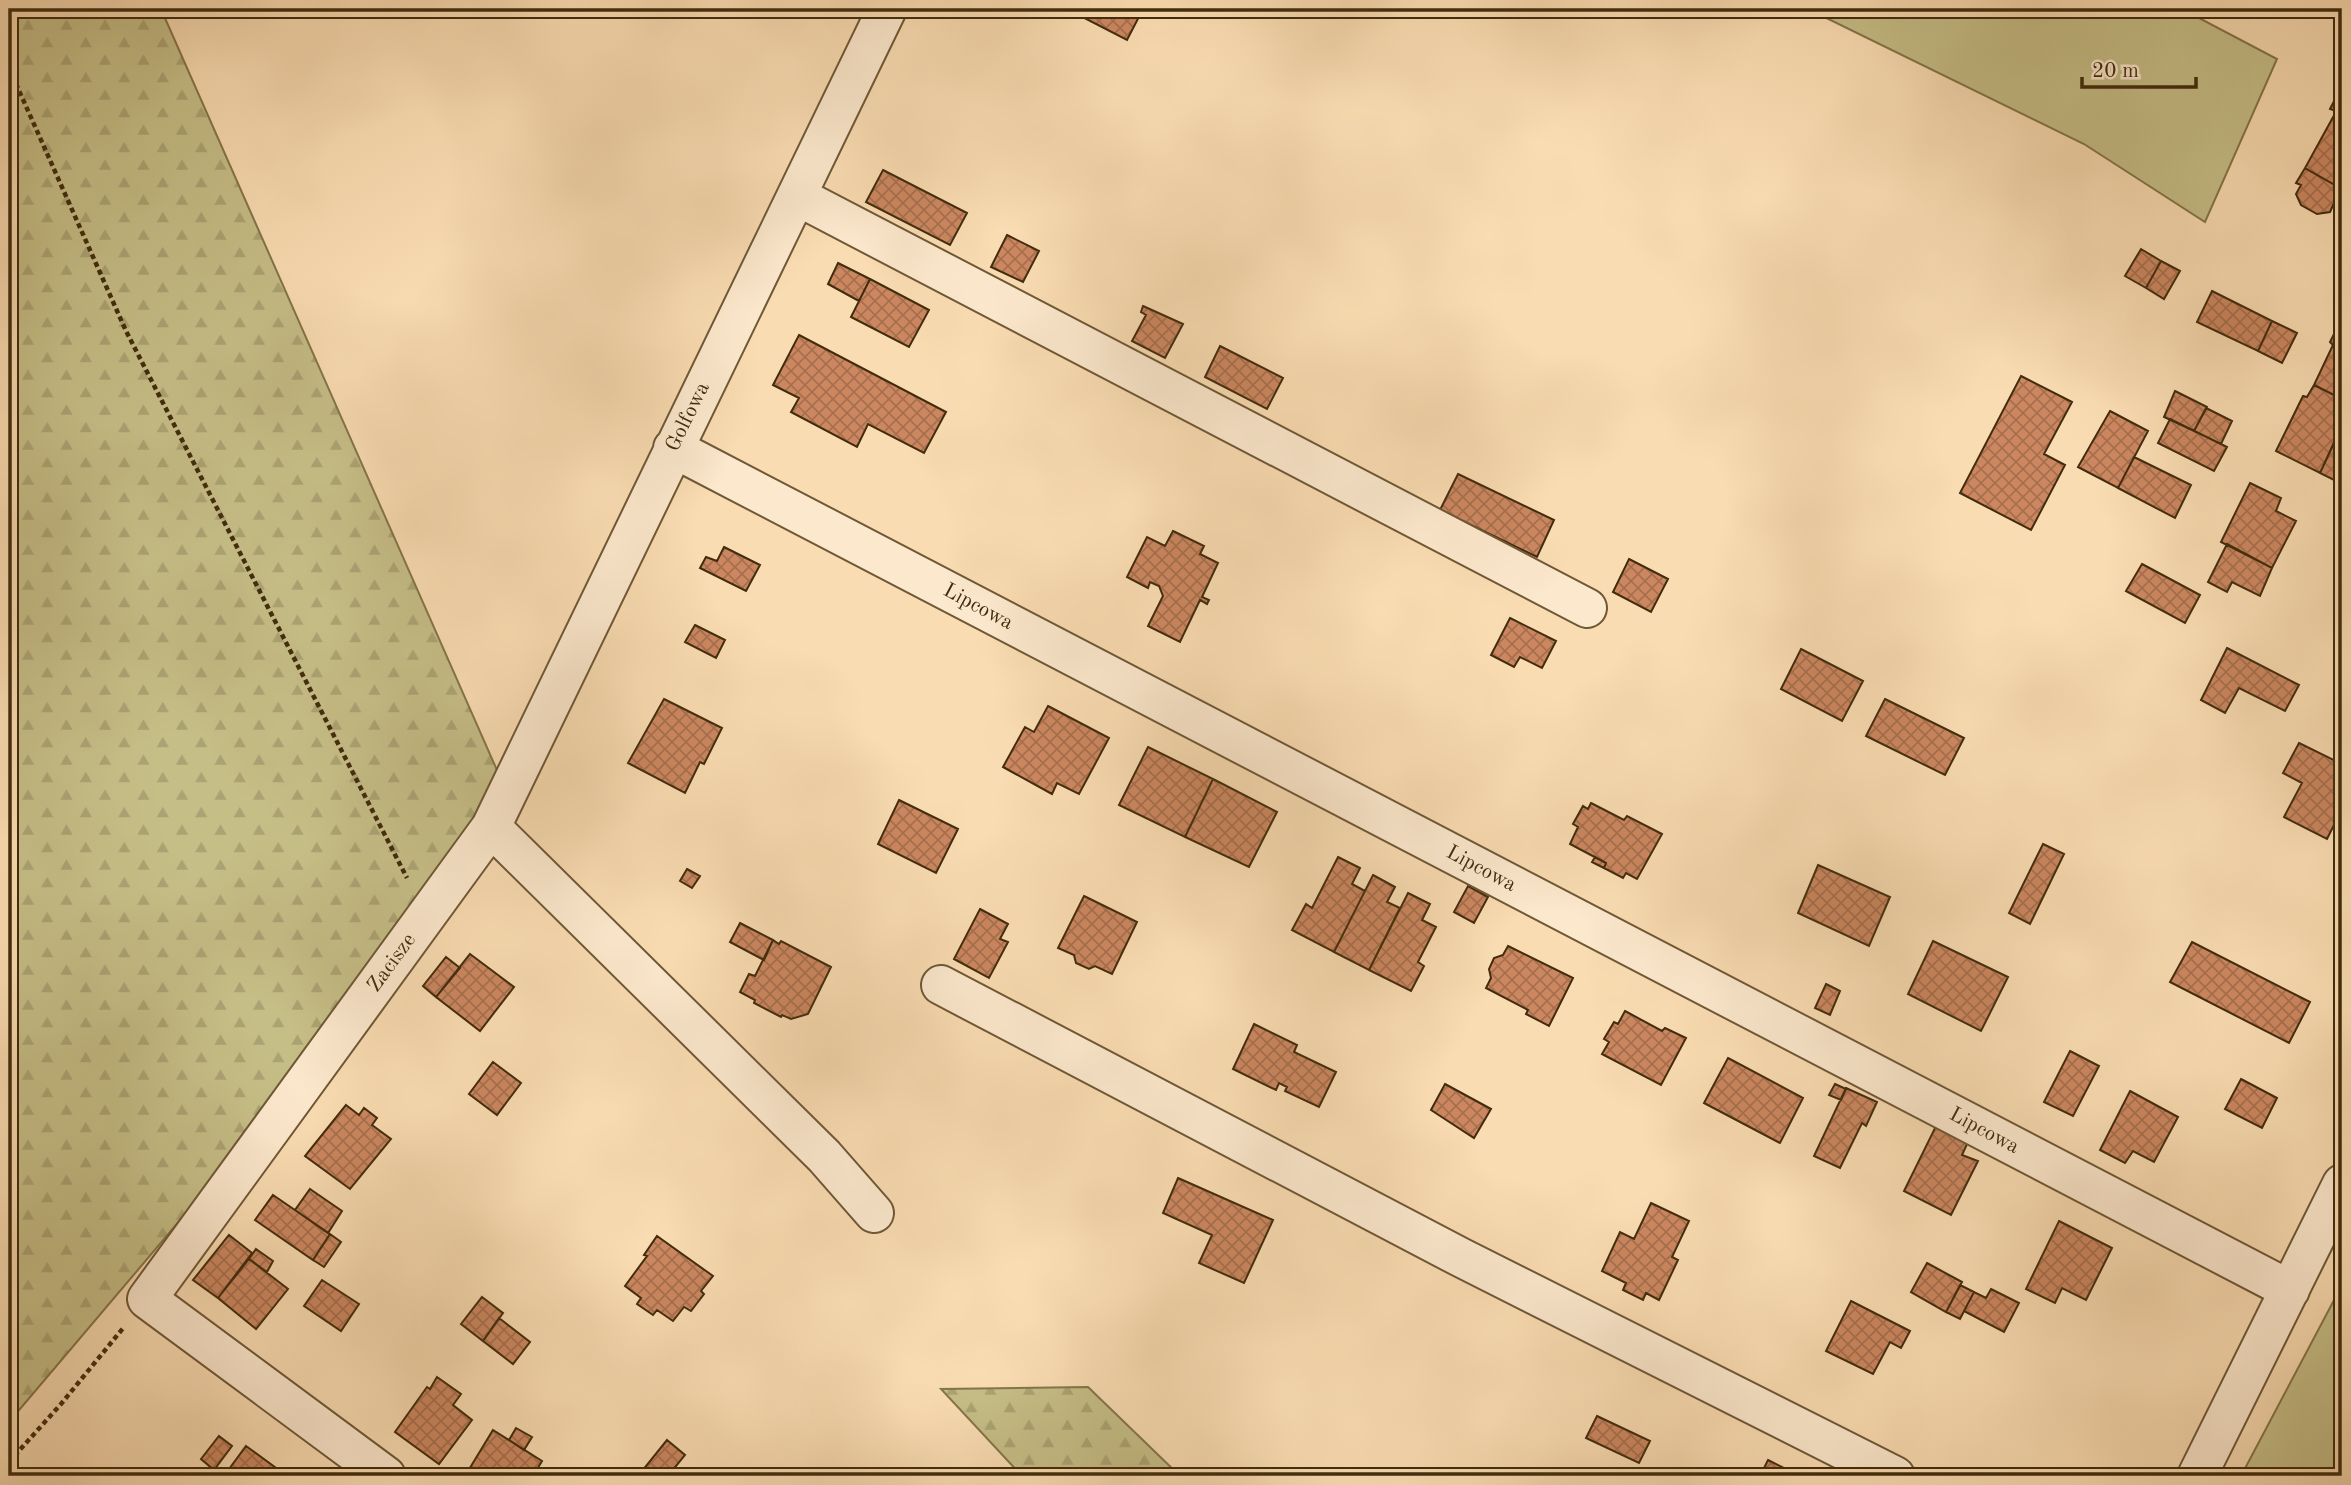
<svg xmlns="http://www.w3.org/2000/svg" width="2351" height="1485" font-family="'Old Standard TT',serif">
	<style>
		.green { fill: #c6be87; stroke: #84754a; stroke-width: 2 }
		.forest { fill: url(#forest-firs); stroke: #84754a; stroke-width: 2 }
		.building { fill: url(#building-cross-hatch); stroke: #412c0d; stroke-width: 2 }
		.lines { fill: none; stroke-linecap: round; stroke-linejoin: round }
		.minor-casing { stroke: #6f5836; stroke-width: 42 }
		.path { stroke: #412c0d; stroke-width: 4.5; stroke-dasharray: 5 3.5; stroke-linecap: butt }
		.minor { stroke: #fce8cd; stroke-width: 38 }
		.labels { text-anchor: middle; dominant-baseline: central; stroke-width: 5; stroke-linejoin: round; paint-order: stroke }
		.street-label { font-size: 21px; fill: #412c0d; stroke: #fce8cd }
	</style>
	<defs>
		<pattern id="forest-firs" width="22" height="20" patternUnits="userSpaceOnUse" patternTransform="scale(1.75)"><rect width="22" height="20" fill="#c6be87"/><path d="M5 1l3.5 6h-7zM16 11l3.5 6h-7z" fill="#aba373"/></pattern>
		<pattern id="building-cross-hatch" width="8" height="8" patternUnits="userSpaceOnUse" patternTransform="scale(1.75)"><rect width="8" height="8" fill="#cc8760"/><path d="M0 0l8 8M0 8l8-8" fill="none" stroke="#a76f4e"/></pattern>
	</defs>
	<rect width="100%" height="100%" fill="#fadcb2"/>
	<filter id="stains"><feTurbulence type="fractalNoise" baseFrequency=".00286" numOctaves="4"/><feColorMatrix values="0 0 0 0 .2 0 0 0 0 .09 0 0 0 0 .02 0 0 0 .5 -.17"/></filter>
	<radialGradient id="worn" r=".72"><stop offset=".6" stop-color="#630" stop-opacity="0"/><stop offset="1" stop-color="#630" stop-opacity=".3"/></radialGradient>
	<!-- green -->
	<path class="green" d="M1813 9H2182L2277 59 2205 222 2084 144 1812 11Z
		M2342 1285V1476H2241Z"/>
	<!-- forest -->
	<path class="forest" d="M9 9H161L504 786 231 1160 9 1422Z
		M1088 1387 1180 1476H1022L941 1389Z"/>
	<!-- building -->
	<path class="building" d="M1067 9H1143L1127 40Z
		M2341 88 2342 89V113L2330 109Z
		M2337 110 2342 113V189L2305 168Z
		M2305 168 2342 189V198L2338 206 2334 203 2330 212 2317 214 2301 205 2296 194 2301 185 2296 183Z
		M883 170 967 213 950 245 866 202Z
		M1007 235 1039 251 1023 282 991 267Z
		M2141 249 2161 261 2146 288 2125 276Z
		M2161 261 2180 271 2164 299 2146 288Z
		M838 263 870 279 859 301 828 284Z
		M870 279 929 310 909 347 851 317Z
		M2212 291 2272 321 2258 351 2197 322Z
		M1143 306 1183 324 1165 358 1132 341 1146 315 1141 312Z
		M2272 321 2297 333 2282 363 2258 351Z
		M2340 322 2342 323V399L2314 385 2333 345 2330 342Z
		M799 335 946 412 924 453 868 424 857 447 791 412 799 398 773 385Z
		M1220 346 1283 378 1267 409 1205 377Z
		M2021 376 2072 402 2044 454 2065 465 2031 530 1960 493Z
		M2314 385 2342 399V425L2320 473 2276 451 2303 396 2307 397Z
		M2175 391 2207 407 2194 431 2164 417Z
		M2206 408 2232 421 2221 444 2194 431Z
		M2110 411 2148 431 2118 488 2078 467Z
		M2170 419 2227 447 2214 471 2158 443Z
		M2335 441 2342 444V467L2336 481 2320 473Z
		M2134 457 2191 485 2175 518 2118 488Z
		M1458 474 1554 520 1537 557 1440 510Z
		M2250 483 2281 498 2276 511 2296 521 2272 568 2221 542Z
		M1173 531 1204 546 1200 554 1218 563 1202 597 1209 600 1207 604 1200 600 1180 642 1148 626 1163 596 1159 586 1150 582 1148 588 1127 577 1147 537 1165 546Z
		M2227 544 2272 568 2260 596 2232 582 2227 592 2208 582Z
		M724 547 760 565 746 591 700 568 706 557 717 561Z
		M1629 559 1668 579 1651 612 1613 592Z
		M2142 564 2200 595 2185 623 2126 591Z
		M1510 618 1556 641 1542 668 1520 657 1514 667 1491 655Z
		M695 625 725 640 716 658 685 642Z
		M2227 648 2299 685 2285 711 2239 688 2225 713 2201 700Z
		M1801 649 1863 681 1842 721 1781 689Z
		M664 699 722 728 704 764 700 762 685 793 628 763Z
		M1885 699 1964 738 1945 775 1866 736Z
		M1048 706 1109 738 1079 794 1057 783 1052 794 1003 767 1025 727 1034 732Z
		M2299 743 2342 764V809L2327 839 2284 817 2302 783 2283 773Z
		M1148 747 1213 779 1185 837 1119 805Z
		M1213 779 1277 812 1249 867 1185 837Z
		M899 800 958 829 936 873 878 844Z
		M1591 803 1624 820 1627 816 1662 834 1637 879 1626 873 1623 878 1604 868 1606 863 1570 844 1578 827 1573 824 1583 806 1588 809Z
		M2043 844 2064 854 2030 924 2009 913Z
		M1338 857 1360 868 1352 884 1365 891 1334 952 1292 930 1306 904 1312 908Z
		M1595 857 1606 863 1604 868 1592 862Z
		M1818 865 1890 897 1869 946 1798 913Z
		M687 869 700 876 692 888 680 881Z
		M1373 875 1395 887 1387 902 1400 908 1369 970 1334 952Z
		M1468 886 1488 897 1474 923 1454 912Z
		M1408 893 1430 904 1422 920 1436 927 1418 962 1424 966 1411 991 1369 970Z
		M1084 896 1137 922 1112 974 1095 966 1089 969 1076 963 1074 955 1058 948Z
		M980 909 1008 924 1000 939 1008 942 989 978 954 959Z
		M740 923 773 940 764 960 730 942Z
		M773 940 779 944 781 941 831 967 808 1014 791 1019 782 1015 781 1017 754 1003 755 1000 740 992 749 974 755 976Z
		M1933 941 2008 977 1981 1031 1908 994Z
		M2192 942 2310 1002 2289 1043 2170 982Z
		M1508 946 1573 978 1549 1026 1526 1014 1528 1010 1486 988 1491 978 1489 969 1494 958 1503 955Z
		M470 954 514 987 480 1031 436 997Z
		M446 957 460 968 436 997 423 986Z
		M1826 984 1840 991 1830 1015 1815 1008Z
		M1625 1011 1662 1031 1665 1028 1686 1038 1661 1085 1602 1054 1609 1042 1604 1039 1614 1022 1618 1024Z
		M1254 1024 1297 1045 1294 1052 1336 1072 1319 1107 1285 1091 1287 1087 1279 1083 1276 1090 1233 1069Z
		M2070 1051 2099 1066 2073 1116 2044 1102Z
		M1728 1058 1803 1098 1780 1143 1704 1103Z
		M493 1062 521 1083 497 1115 469 1094Z
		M2241 1079 2277 1098 2262 1128 2225 1109Z
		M1445 1084 1491 1109 1474 1138 1431 1110Z
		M1835 1084 1846 1089 1841 1100 1829 1095Z
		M1846 1088 1877 1102 1866 1126 1862 1123 1840 1168 1814 1156Z
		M2130 1091 2178 1117 2154 1162 2133 1151 2125 1163 2100 1150Z
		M346 1105 359 1115 364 1108 377 1118 372 1125 391 1139 350 1189 305 1156Z
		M1936 1126 1968 1142 1962 1155 1978 1161 1951 1215 1904 1191Z
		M1178 1178 1273 1220 1244 1283 1199 1263 1212 1235 1163 1213Z
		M310 1189 342 1211 328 1233 295 1210Z
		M273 1195 330 1234 313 1260 255 1220Z
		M1651 1203 1689 1221 1672 1257 1678 1260 1659 1300 1646 1293 1643 1300 1623 1290 1626 1283 1602 1271 1620 1232 1634 1239Z
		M2059 1221 2112 1248 2086 1300 2062 1288 2055 1303 2026 1289Z
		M330 1234 341 1242 324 1267 313 1260Z
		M229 1235 252 1253 218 1298 193 1280Z
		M657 1236 713 1276 701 1291 704 1294 691 1311 684 1307 673 1321 657 1310 653 1315 637 1304 641 1298 625 1286 647 1256 644 1255Z
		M256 1249 273 1261 267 1272 249 1259Z
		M249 1259 288 1289 256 1329 218 1298Z
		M1927 1263 1962 1282 1946 1312 1911 1292Z
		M322 1280 359 1304 341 1331 304 1306Z
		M1960 1285 1974 1292 1960 1319 1946 1312Z
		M1991 1289 2019 1303 2004 1332 1964 1311 1974 1292 1986 1298Z
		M482 1297 503 1313 483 1341 461 1324Z
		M1851 1301 1910 1331 1901 1348 1890 1342 1873 1374 1826 1351Z
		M499 1318 530 1342 513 1364 483 1341Z
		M437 1377 461 1394 453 1405 472 1420 439 1464 395 1432 427 1387 430 1389Z
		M1597 1416 1650 1441 1639 1463 1586 1438Z
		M516 1428 532 1437 524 1450 509 1440Z
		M493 1430 542 1461 533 1476H465Z
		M219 1436 232 1446 214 1470 201 1459Z
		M667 1440 685 1455 668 1476H638Z
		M246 1446 287 1476H224Z
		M1768 1460 1800 1476H1760Z"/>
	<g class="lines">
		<defs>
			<path id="minor" d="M797 196 1587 608
				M673 448 2290 1290
				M491 827 887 9
				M941 985 1462 1258 1895 1476
				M386 1476 147 1299 491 827 824 1156 874 1213
				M2197 1476 2342 1184"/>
		</defs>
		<!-- minor casing -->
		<use href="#minor" class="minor-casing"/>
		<!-- path -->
		<path class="path" d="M9 68 126 331 407 878
			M9 1462 61 1404 124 1327"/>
		<!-- minor -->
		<use href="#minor" class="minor"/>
	</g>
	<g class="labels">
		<!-- street labels -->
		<g class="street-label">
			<text transform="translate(688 417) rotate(-64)">Golfowa</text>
			<text transform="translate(978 607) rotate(28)">Lipcowa</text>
			<text transform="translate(1481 869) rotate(28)">Lipcowa</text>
			<text transform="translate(392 963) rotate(-54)">Zacisze</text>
			<text transform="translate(1984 1131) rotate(28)">Lipcowa</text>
		</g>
	</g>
	<!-- margin -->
	<rect width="2351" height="1485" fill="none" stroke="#fadcb2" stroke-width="35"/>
	<rect x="10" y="10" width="2330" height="1464" fill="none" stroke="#412c0d" stroke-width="3.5"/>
	<rect x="18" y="18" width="2316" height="1450" fill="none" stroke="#412c0d" stroke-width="2"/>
	<!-- scale -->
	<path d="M2082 77v10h114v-10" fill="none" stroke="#412c0d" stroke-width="3.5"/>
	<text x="2092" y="77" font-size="21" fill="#412c0d" stroke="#fce8cd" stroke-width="5" paint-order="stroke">20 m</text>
	<rect width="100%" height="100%" filter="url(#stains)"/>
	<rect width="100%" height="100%" fill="url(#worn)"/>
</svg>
